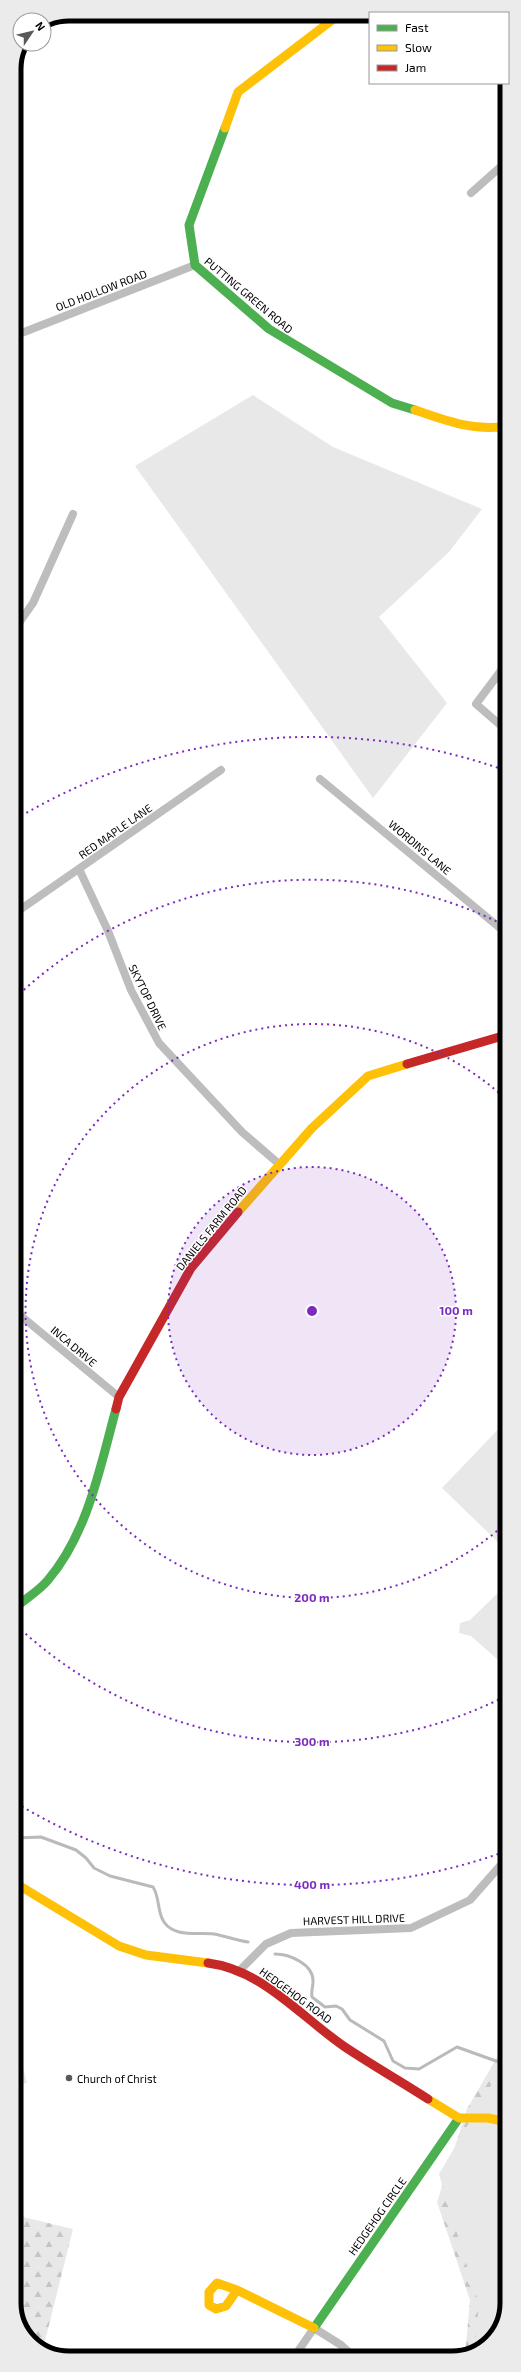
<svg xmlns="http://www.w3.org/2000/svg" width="521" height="2372" font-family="'Exo 2',sans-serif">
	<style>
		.forest { fill: url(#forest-firs) }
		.green { fill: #e8e8e8 }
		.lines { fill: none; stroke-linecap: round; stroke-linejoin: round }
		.stream { stroke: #bababa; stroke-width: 3 }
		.street { stroke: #bdbdbd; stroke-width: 8 }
		.fast { stroke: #4caf50; stroke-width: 9 }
		.slow { stroke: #ffc107; stroke-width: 9 }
		.jam { stroke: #c62828; stroke-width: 9 }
		.ring { fill: none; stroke: #7b2cbf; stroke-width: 2; stroke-dasharray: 2 4 }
		.poi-dot { fill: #595959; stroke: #fff; stroke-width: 1.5 }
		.labels { text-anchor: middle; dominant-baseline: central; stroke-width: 3; stroke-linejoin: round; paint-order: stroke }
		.street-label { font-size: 11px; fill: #000; stroke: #fff }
		.poi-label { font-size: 11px; fill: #000; stroke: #fff; text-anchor: start }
		.rim { fill: none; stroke: #000; stroke-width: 5 }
		.centre { fill: #7b2cbf; stroke: #fff; stroke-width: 2 }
		.ring-label { font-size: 12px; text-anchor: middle; font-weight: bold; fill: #7b2cbf; stroke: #fff; stroke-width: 3; stroke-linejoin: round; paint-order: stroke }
	</style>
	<defs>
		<pattern id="forest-firs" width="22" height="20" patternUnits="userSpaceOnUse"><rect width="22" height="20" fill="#e8e8e8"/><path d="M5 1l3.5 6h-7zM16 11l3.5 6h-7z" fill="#c5c5c5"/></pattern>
	</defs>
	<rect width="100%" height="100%" fill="#fff"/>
	<!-- forest -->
	<path class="forest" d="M507 2040V2303L494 2339 465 2355 470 2300 437 2202 467 2109Z
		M15 2215 73 2229 43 2349 33 2344 15 2314Z"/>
	<!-- green -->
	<path class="green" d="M253 395 333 447 482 509 449 552 379 617 447 703 373 798 135 466Z
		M507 1420V1535L499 1543 442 1488Z
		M507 1584V1668L471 1636 459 1633 460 1623 470 1620Z
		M20 2056 27 2083 15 2086V2058Z
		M507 2063V2303L494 2339 474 2350 479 2305 439 2174 500 2070Z"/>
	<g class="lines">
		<!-- stream -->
		<path class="stream" d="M15 1838 41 1837 76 1850 86 1858 94 1868 110 1876 153 1887C160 1898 157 1912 164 1922 175 1938 198 1932 214 1934 225 1936 236 1940 248 1942
			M275 1954C289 1954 314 1964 313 1982 313 1987 311 1991 312 1997L325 2007 336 2006 342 2009 350 2020 384 2041 393 2061 405 2068 419 2069 457 2047 507 2065"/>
		<!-- street -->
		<path class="street" d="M471 193 506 162
			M14 336 195 265
			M14 630 33 603 73 514
			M506 664 476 704 506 730
			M320 779 506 933
			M79 869 108 931 131 990 159 1043 242 1132 279 1164
			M21 909 221 770
			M15 1311 119 1397
			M239 1971 266 1944 291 1933 411 1928 470 1900 507 1858
			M294 2357 314 2328 341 2345 354 2357"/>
		<!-- fast -->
		<path class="fast" d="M225 128 189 225 195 265 269 329 392 403 415 410
			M15 1608C25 1599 39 1591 48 1580 88 1533 100 1467 116 1409
			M314 2328 459 2118"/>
		<!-- slow -->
		<path class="slow" d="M225 128 238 92 340 14
			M415 410C444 420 475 432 506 426
			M238 1212 312 1128 368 1076 407 1064
			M15 1883 119 1946 146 1955 208 1963
			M428 2099 459 2118H488L507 2122
			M237 2290 226 2306 216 2309 209 2305V2292L217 2283 237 2290 314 2328"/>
		<!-- jam -->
		<path class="jam" d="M407 1064 506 1035
			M116 1409 119 1397 191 1268 238 1212
			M208 1963C263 1970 301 2017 345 2047 372 2065 400 2081 428 2099"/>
	</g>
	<!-- distance rings -->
	<circle cx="312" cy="1311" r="144" fill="#7b2cbf" fill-opacity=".12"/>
	<g class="ring">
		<circle cx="312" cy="1311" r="144"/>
		<path d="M506 1523A287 287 0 1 1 506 1099"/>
		<path d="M504 1697A431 431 0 0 1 15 1624M15 998A431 431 0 0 1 504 925"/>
		<path d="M504 1852A574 574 0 0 1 16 1803M16 819A574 574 0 0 1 504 770"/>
	</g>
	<!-- markers -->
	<circle class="poi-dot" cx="69" cy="2078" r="4"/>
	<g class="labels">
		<!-- street labels -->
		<g class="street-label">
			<text transform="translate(101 290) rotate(-21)">OLD HOLLOW ROAD</text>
			<text transform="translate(249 295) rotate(40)">PUTTING GREEN ROAD</text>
			<text transform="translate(115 831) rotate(-35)">RED MAPLE LANE</text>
			<text transform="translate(420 847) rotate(40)">WORDINS LANE</text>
			<text transform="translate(148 997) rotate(64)">SKYTOP DRIVE</text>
			<text transform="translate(211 1228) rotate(-51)">DANIELS FARM ROAD</text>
			<text transform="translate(74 1346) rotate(40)">INCA DRIVE</text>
			<text transform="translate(354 1919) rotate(-2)">HARVEST HILL DRIVE</text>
			<text transform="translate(296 1995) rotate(36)">HEDGEHOG ROAD</text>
			<text transform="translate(377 2216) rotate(-55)">HEDGEHOG CIRCLE</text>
		</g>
		<!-- poi labels -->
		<g class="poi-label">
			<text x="77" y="2078">Church of Christ</text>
		</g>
	</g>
	<!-- crop -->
	<path d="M0 0H521V2372H0ZM69 21H452A48 48 0 0 1 500 69V2303A48 48 0 0 1 452 2351H69A48 48 0 0 1 21 2303V69A48 48 0 0 1 69 21Z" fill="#ebebeb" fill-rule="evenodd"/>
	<path class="rim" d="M69 21H452A48 48 0 0 1 500 69V2303A48 48 0 0 1 452 2351H69A48 48 0 0 1 21 2303V69A48 48 0 0 1 69 21Z"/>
	<circle cx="312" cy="1311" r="6" class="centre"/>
	<g class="ring-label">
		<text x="456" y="1315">100 m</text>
		<text x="312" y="1602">200 m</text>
		<text x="312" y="1746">300 m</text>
		<text x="312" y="1889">400 m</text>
	</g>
	<!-- legend -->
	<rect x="369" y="12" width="140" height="72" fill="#ffffff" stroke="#999999"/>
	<rect x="377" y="25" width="20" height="6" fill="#4caf50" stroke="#999999"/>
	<text x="405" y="32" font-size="12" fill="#000000">Fast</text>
	<rect x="377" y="45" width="20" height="6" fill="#ffc107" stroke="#999999"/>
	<text x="405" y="52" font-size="12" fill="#000000">Slow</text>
	<rect x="377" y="65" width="20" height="6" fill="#c62828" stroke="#999999"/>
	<text x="405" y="72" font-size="12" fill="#000000">Jam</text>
	<!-- north arrow -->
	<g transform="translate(32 32) rotate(55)"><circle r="19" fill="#ffffff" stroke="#999999"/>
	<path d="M0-3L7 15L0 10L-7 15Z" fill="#595959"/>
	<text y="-6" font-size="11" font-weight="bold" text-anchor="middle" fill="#000000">N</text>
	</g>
</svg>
